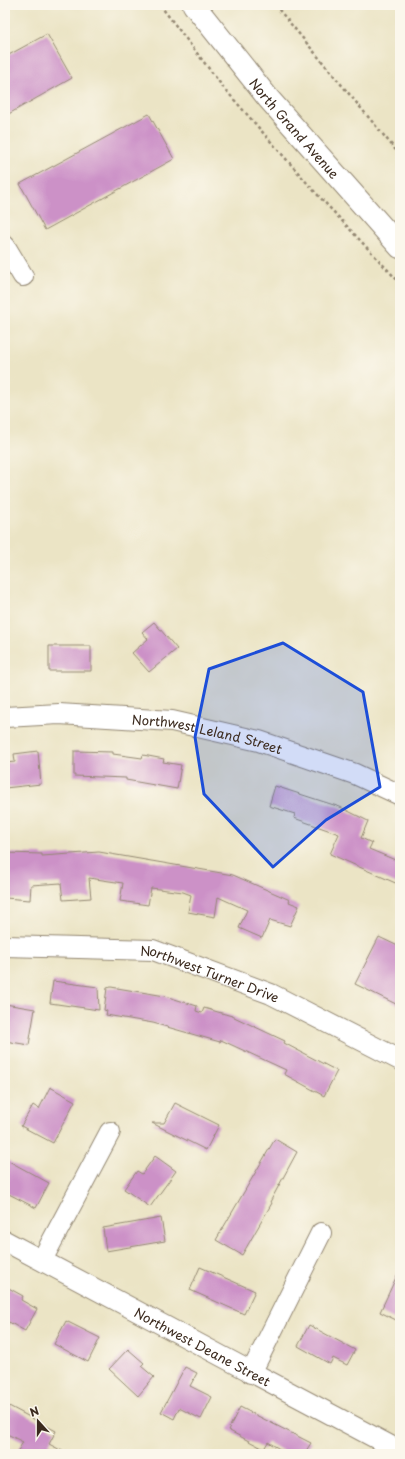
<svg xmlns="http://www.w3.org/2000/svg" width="405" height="1459" font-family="'Playpen Sans',sans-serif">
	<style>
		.building { fill: #cc91c7 }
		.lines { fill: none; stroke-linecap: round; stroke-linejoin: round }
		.minor-casing { stroke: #938772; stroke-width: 22 }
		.primary-casing { stroke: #938772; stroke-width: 24 }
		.path { stroke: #938772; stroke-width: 2.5; stroke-dasharray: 3 3; stroke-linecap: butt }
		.minor { stroke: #fff; stroke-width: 20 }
		.primary { stroke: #fff; stroke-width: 22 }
		.marked { fill: #1d4ed8; fill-opacity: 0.2; stroke: #1d4ed8; stroke-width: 3; stroke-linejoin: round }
		.labels { text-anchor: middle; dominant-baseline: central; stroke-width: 3; stroke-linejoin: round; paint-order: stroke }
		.street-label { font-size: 13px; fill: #3b2a1e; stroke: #fbf7ec }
	</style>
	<rect width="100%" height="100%" fill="#fbf7ec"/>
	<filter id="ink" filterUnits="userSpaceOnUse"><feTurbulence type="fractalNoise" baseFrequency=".025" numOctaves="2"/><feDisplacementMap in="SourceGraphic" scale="8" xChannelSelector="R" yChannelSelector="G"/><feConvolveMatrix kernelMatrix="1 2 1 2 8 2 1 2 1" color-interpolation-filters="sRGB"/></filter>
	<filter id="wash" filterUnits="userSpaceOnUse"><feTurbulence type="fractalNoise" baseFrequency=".012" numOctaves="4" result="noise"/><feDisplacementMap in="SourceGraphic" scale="16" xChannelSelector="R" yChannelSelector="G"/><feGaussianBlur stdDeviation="0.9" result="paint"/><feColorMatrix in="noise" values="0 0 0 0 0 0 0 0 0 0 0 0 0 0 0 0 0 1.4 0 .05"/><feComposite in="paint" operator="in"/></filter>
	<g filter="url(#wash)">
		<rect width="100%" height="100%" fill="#ebe4c5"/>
		<g id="blocks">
			<!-- building -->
			<path class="building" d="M47 34 72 78 5 116V57Z
				M149 114 174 159 45 230 20 184Z
				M154 622 177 649 149 672 132 653 148 639 142 632Z
				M49 646H91V671H49Z
				M38 751 41 784 5 788V763L15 762 14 754Z
				M74 751 113 752V754L142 758 143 755 164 759 163 762 181 765 177 789 126 780V778L74 776Z
				M275 786 340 807 368 821 361 838 372 843 369 849 400 862V885L330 854 339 834 294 818 295 814 269 806Z
				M99 852 233 875 290 900 289 902 299 906 290 926 270 920 262 938 239 928 247 910 218 897 215 917 188 912 191 895 183 892 151 888 148 905 120 901 123 883 89 878 91 898 63 900 61 883 31 885 30 900 5 898V853L42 854V856Z
				M379 937 400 947V1006L355 984Z
				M53 981 98 987 99 1010 50 1003Z
				M111 987 165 996 197 1006 196 1011 202 1013 204 1008 232 1016 285 1041 284 1043 337 1071 324 1096 284 1074 286 1070 221 1040 220 1042 153 1023 106 1015 107 1011 104 1010 107 988Z
				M5 1004 35 1009 29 1045 5 1041Z
				M50 1087 75 1101 53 1143 21 1126 33 1105 39 1109Z
				M175 1103 219 1125 206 1150 152 1123H164Z
				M275 1139 297 1152 270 1202 272 1203 242 1255 216 1240Z
				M155 1156 176 1171 150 1207 124 1189 137 1171 142 1174Z
				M5 1159 49 1183 36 1208 5 1192Z
				M161 1218 165 1241 106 1251 103 1228Z
				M200 1267 255 1291 244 1314 190 1290Z
				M400 1269V1322L380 1312Z
				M5 1286 23 1296 21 1300 37 1309 25 1331 9 1322 5 1331Z
				M66 1321 100 1338 88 1362 54 1344Z
				M309 1325 355 1350 347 1365 333 1358 330 1364 298 1346Z
				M128 1349 144 1363 141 1366 154 1377 138 1396 109 1369Z
				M185 1367 197 1373 190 1386 212 1397 201 1419 179 1408 174 1419 161 1412Z
				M9 1406 56 1431 49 1444 68 1454H16L23 1442 5 1433V1414Z
				M240 1407 311 1443 304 1454H288L268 1442 264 1449 228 1430Z"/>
		</g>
	</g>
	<g filter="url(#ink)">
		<use href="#blocks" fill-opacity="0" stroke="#938772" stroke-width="1"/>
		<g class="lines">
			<defs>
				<g id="minor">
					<path d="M5 246 23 276"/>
					<path id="s1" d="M5 717 59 714 172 721 259 741 355 774 400 795"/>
					<path id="s2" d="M5 946 153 950 271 994 400 1060"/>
					<path id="s3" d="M5 1241 400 1451"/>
					<path d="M42 1260 110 1132"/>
					<path d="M251 1373 321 1233"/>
				</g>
				<g id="primary">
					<path id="s4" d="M194 5 268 98 400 247"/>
				</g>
			</defs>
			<!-- minor casing -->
			<use href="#minor" class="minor-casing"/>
			<!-- primary casing -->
			<use href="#primary" class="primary-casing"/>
			<!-- path -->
			<path class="path" d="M160 5 223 87 315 192 400 283
				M275 5 400 155"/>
			<!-- minor -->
			<use href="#minor" class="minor"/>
			<!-- primary -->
			<use href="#primary" class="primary"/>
		</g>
	</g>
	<!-- marked area -->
	<path class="marked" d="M283 643 363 692 380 787 326 820 273 867 204 794 195 737 209 669Z"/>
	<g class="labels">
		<!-- street labels -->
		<g class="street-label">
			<text stroke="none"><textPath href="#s4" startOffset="159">North Grand Avenue</textPath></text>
			<text stroke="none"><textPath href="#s1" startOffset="204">Northwest Leland Street</textPath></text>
			<text stroke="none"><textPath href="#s2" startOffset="209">Northwest Turner Drive</textPath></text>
			<text stroke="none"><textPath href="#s3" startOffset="224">Northwest Deane Street</textPath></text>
		</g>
	</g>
	<!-- margin -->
	<rect width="405" height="1459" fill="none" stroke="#fbf7ec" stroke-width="20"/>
	<!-- north arrow -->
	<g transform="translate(38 1421) rotate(339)" stroke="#fbf7ec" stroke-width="3" paint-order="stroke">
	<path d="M0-3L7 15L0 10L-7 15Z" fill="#3b2a1e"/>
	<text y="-6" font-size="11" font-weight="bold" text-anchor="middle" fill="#3b2a1e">N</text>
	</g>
</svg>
